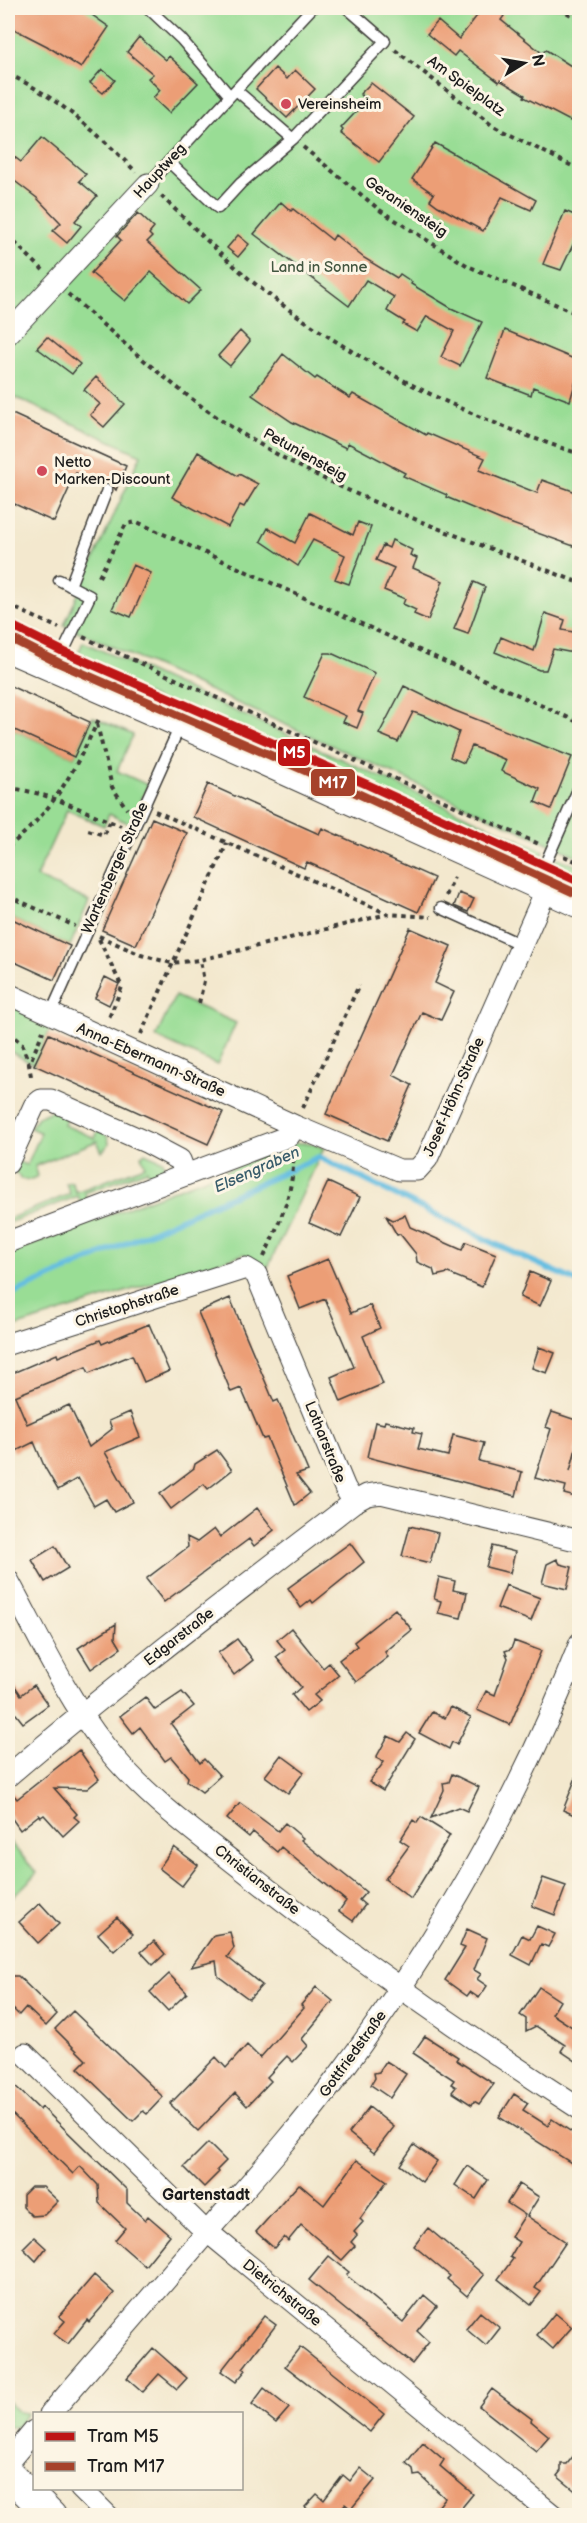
<svg xmlns="http://www.w3.org/2000/svg" width="587" height="2523" font-family="'Balsamiq Sans',sans-serif">
	<style>
		.green { fill: #99dd95; stroke: #5a7c58; stroke-width: 1.5 }
		.lines { fill: none; stroke-linecap: round; stroke-linejoin: round }
		.stream { stroke: #63bde1; stroke-width: 6 }
		.building { fill: #ec9e76 }
		.lane-casing { stroke: #3c3b37; stroke-width: 13 }
		.street-casing { stroke: #3c3b37; stroke-width: 23 }
		.secondary-casing { stroke: #3c3b37; stroke-width: 32 }
		.path { stroke: #3c3b37; stroke-width: 4; stroke-dasharray: 4.5 4.5; stroke-linecap: butt }
		.lane { stroke: #fff; stroke-width: 10 }
		.street { stroke: #fff; stroke-width: 21 }
		.secondary { stroke: #fff; stroke-width: 30 }
		.tram-1-casing { stroke: #fcf5e5; stroke-width: 14 }
		.tram-2-casing { stroke: #fcf5e5; stroke-width: 14 }
		.tram-1 { stroke: #be1414; stroke-width: 9 }
		.tram-2 { stroke: #a6422a; stroke-width: 9 }
		.poi-dot { fill: #d1495b; stroke: #fcf5e5; stroke-width: 2 }
		.labels { text-anchor: middle; dominant-baseline: central; stroke-width: 6; stroke-linejoin: round; paint-order: stroke }
		.street-label { font-size: 15px; fill: #1c1c1c; stroke: #fcf5e5 }
		.poi-label { font-size: 15px; fill: #1c1c1c; stroke: #fcf5e5; text-anchor: start }
		.park-label { font-size: 15px; fill: #425640; stroke: #fcf5e5 }
		.water-label { font-size: 16px; font-style: italic; fill: #385c6b; stroke: #fcf5e5 }
		.neighbourhood-label { font-size: 16px; font-weight: bold; fill: #1c1c1c; stroke: #fcf5e5 }
		.line-badge { stroke: #fcf5e5; stroke-width: 2 }
		.badge-label { font-size: 16px; text-anchor: middle; font-weight: bold; fill: #fff }
	</style>
	<rect width="100%" height="100%" fill="#fcf5e5"/>
	<filter id="ink" filterUnits="userSpaceOnUse"><feTurbulence type="fractalNoise" baseFrequency=".0167" numOctaves="2"/><feDisplacementMap in="SourceGraphic" scale="12" xChannelSelector="R" yChannelSelector="G"/><feConvolveMatrix kernelMatrix="1 2 1 2 8 2 1 2 1" color-interpolation-filters="sRGB"/></filter>
	<filter id="wash" filterUnits="userSpaceOnUse"><feTurbulence type="fractalNoise" baseFrequency=".008" numOctaves="4" result="noise"/><feDisplacementMap in="SourceGraphic" scale="24" xChannelSelector="R" yChannelSelector="G"/><feGaussianBlur stdDeviation="1.35" result="paint"/><feColorMatrix in="noise" values="0 0 0 0 0 0 0 0 0 0 0 0 0 0 0 0 0 1.4 0 .05"/><feComposite in="paint" operator="in"/></filter>
	<g filter="url(#wash)">
		<rect width="100%" height="100%" fill="#f3e8ce"/>
		<!-- green -->
		<path class="green" d="M8 8H579V857L64 625 141 455 8 394Z
			M83 642 544 851 536 867 74 663Z
			M93 717 133 735 117 771 148 785 130 824 109 814 104 826 67 810 36 877 89 901 70 946 8 917V727L74 757Z
			M558 858 579 867V892L551 874Z
			M175 996 236 1023 217 1065 156 1037Z
			M8 1000 54 1021 34 1065 8 1050Z
			M53 1110 68 1113 64 1125 95 1138 99 1128 108 1137 109 1144 102 1152 97 1141 35 1166 38 1176 32 1180 21 1179 15 1172V1161L27 1165 41 1133 30 1128 38 1117Z
			M296 1143H310L324 1148 268 1267 244 1254 8 1329V1254Z
			M145 1153 163 1161C166 1171 160 1175 152 1180L147 1170 85 1193 88 1204 82 1206 78 1196 8 1223 12 1234 8 1236V1219L70 1194 66 1183 72 1182 76 1192 145 1166 141 1155Z
			M8 1840 37 1873 8 1902Z
			M8 2402 19 2412 27 2413 17 2427H8Z"/>
		<g class="lines">
			<!-- stream -->
			<path class="stream" d="M8 1296 319 1157 497 1245 580 1283"/>
		</g>
		<g id="blocks">
			<!-- building -->
			<path class="building" d="M8 8H82L109 27 81 68 47 46 8 26Z
				M483 8H493L504 16 501 20 542 53 546 50 579 71V102L570 121 524 97 525 95 500 80 499 82 458 51 454 56 427 34 438 21 459 39Z
				M139 37 166 60 169 56 198 83 169 113 153 98 160 90 148 78 153 74 127 52Z
				M275 68 287 79 295 70 315 89 287 118 256 89Z
				M102 69 115 80 103 93 90 83Z
				M371 83 414 117 379 162 341 133 343 130 341 128 367 100 360 94Z
				M42 137 86 174 79 181 97 196 75 221 81 226 67 243 53 231 61 223 37 198 8 176V152L21 162Z
				M435 143 536 200 531 210 502 197 483 231 438 206 430 200 434 194 412 179Z
				M281 202 291 211 293 209 332 240 335 235 364 258 397 278 400 274 412 282 411 284 451 308 482 322 460 366 441 357 454 331 427 316 417 332 403 324 405 322 387 311 394 297 366 280 349 306 254 234Z
				M565 211 579 217V232L561 270 543 264Z
				M138 213 154 228 149 234 152 237 147 242 201 290 187 304 151 272 125 301 91 273 121 240 117 236Z
				M238 235 249 244 238 257 227 248Z
				M505 330 579 361V370L570 401 533 387 531 395 487 378Z
				M240 331 250 341 230 366 218 356Z
				M47 337 80 364 72 374 37 348Z
				M283 354 315 379 317 377 350 398 353 394 426 435 427 433 485 458 479 470 537 493 542 480 579 493V548L501 520 446 497 447 495 403 476 405 473 348 443 346 448 292 422 252 395Z
				M96 377 125 404 104 427 90 415 100 404 84 390Z
				M8 412 126 466 116 490 110 483 102 484 76 473 54 522 8 501Z
				M198 452 238 476 239 474 258 484 244 507 240 505 228 527 172 497Z
				M310 513 353 535 358 522 371 527 349 584 335 579 345 555 313 540 298 566 261 541 268 528 295 543Z
				M392 540 412 550 410 555 417 558 413 568 443 581 428 620 414 614 416 610 403 604 405 599 384 590 394 568 376 560 383 545 389 548Z
				M133 565 151 573 131 617 112 609Z
				M474 582 485 587 468 634 454 629Z
				M545 613 565 620 562 630 579 633V654L553 649 546 670H539L495 652 501 637 534 651Z
				M325 653H331L375 673 358 711 363 713 357 728 343 722 346 716 304 697Z
				M8 685 90 722 74 757 8 727Z
				M404 686 453 710 572 757 551 809 535 802 540 789 501 771 506 760 472 746 464 763 450 757 459 732 429 718 413 712 398 742 379 734Z
				M208 784 319 834 322 828 434 878 418 912 307 862 304 868 193 817Z
				M152 818 187 833 136 945 102 930Z
				M459 893 474 899 468 912 454 906Z
				M8 917 70 946 54 980 8 959Z
				M410 928 451 946 435 983 454 992 441 1020 422 1012 393 1075 412 1085 387 1141 326 1114Z
				M105 977 119 984 109 1005 95 998Z
				M49 1034 223 1112 208 1144 34 1065Z
				M328 1182 360 1197 341 1237 309 1223Z
				M405 1215 410 1227 462 1250 466 1242 496 1254 482 1287 448 1273 435 1276 433 1269 417 1262 416 1254 400 1234 397 1235 386 1216 393 1220Z
				M328 1259 351 1313 370 1305 380 1328 363 1336 383 1384 341 1402 331 1377 354 1367 325 1299 300 1309 287 1276Z
				M530 1272 551 1281 540 1306 520 1297Z
				M230 1298 274 1402 278 1400 308 1471 296 1475 310 1493 295 1505 267 1438 263 1439 241 1388 231 1392 198 1312Z
				M149 1324 169 1371 144 1382 132 1355 89 1373 86 1367 15 1396 27 1424 69 1405 89 1447 112 1429 109 1421 130 1412 140 1437 105 1452 133 1502 114 1512 106 1499 94 1506 78 1478 58 1490 45 1468 34 1442 14 1452 8 1439V1375L57 1354 58 1357 100 1340 102 1344Z
				M539 1347 555 1353 547 1373 532 1368Z
				M552 1412 579 1421V1437L570 1471 575 1453 579 1454V1498L564 1494 566 1486 535 1478 551 1429 546 1427Z
				M385 1421 414 1428 413 1432 422 1434 418 1449 448 1456 453 1435 484 1443 479 1461 522 1472 516 1496 367 1457 375 1422 384 1424Z
				M217 1450 232 1470 208 1489 204 1484 171 1509 160 1494 194 1468 195 1464Z
				M257 1508 274 1530 254 1546 249 1539 164 1602 146 1579 188 1547 187 1537 197 1542 214 1529 220 1537Z
				M410 1526 438 1533 430 1563 402 1556Z
				M350 1543 364 1562 313 1603 311 1600 301 1608 288 1588Z
				M55 1546 68 1568 45 1582 32 1560Z
				M492 1546 515 1552 510 1573 486 1567Z
				M557 1559 560 1564 572 1567 567 1589 542 1583 547 1564Z
				M439 1577 455 1581 453 1590 467 1593 461 1618 438 1613 441 1601 434 1599Z
				M506 1585 540 1598 531 1621 497 1608Z
				M395 1609 412 1630 385 1652 388 1657 356 1682 339 1660 357 1646 354 1642Z
				M116 1624 115 1638 121 1648 91 1669 78 1648Z
				M291 1628 323 1668 329 1663 339 1675 314 1695 320 1701 306 1712 292 1695 301 1687 276 1657 285 1650 277 1640Z
				M237 1639 253 1660 234 1675 218 1653Z
				M514 1641 541 1651 510 1725 477 1710 486 1691 495 1695 508 1658 505 1651 511 1649Z
				M8 1676 21 1695 34 1685 48 1705 23 1723 16 1714H10Z
				M182 1692 194 1706 171 1724 200 1763 204 1759 220 1776 202 1792 187 1781 188 1777 171 1757 165 1761 140 1727 133 1733 120 1716 145 1697 155 1710Z
				M451 1707 471 1717 457 1744 452 1742 449 1749 419 1733 432 1712 445 1718Z
				M407 1733 415 1739 383 1791 369 1782 384 1762 376 1758 388 1736 400 1742Z
				M79 1750 99 1779 87 1789 54 1788 77 1814 74 1817 79 1821 63 1836 44 1815 41 1817 39 1815 20 1830 8 1813V1788L17 1799Z
				M281 1755 304 1772 288 1793 265 1776Z
				M579 1770V1817L563 1810Z
				M452 1774 479 1787 467 1811 458 1807 431 1818 444 1790 443 1783 449 1782Z
				M240 1803 278 1831 285 1823 303 1838 301 1840 366 1892 359 1900 365 1905 353 1921 339 1911 346 1901 281 1847 277 1852 253 1832 249 1837 227 1819Z
				M421 1817 450 1835 411 1899 385 1879 409 1846 400 1840 413 1820 417 1823Z
				M174 1847 198 1865 182 1886 159 1868Z
				M543 1878 566 1886 555 1915 532 1906Z
				M40 1903 59 1924 38 1943 19 1922Z
				M117 1917 133 1934 114 1951 98 1934Z
				M537 1926 555 1934 548 1947 541 1944 531 1965 512 1955 522 1935 530 1939Z
				M467 1929 487 1938 474 1970 481 1974 477 1979 487 1986 479 1998 470 1992 467 1996 445 1980 465 1948 460 1946Z
				M230 1932 234 1948 227 1957 262 1985 249 1999 218 1976 216 1961 191 1967 214 1935Z
				M154 1941 165 1954 153 1965 141 1952Z
				M169 1974 187 1993 168 2011 150 1992Z
				M8 1976H18L57 2014 46 2026 28 2009 25 2008 19 2015 8 2004Z
				M316 1987 333 2001 302 2039 308 2046 293 2062 287 2056 267 2077 271 2081 247 2106 235 2093 198 2131 170 2104 216 2057 226 2068 247 2045 260 2058 304 2008 301 2005Z
				M539 1987 560 2001 552 2014 575 2029 579 2022V2063L561 2051 565 2045 536 2026 526 2031V2019L520 2015Z
				M73 2011 163 2097 147 2114 143 2111 133 2121 78 2068 86 2060 55 2029Z
				M425 2036 458 2057 456 2060 494 2084 479 2104 474 2101 472 2105 452 2092 456 2087 451 2084 454 2080 413 2053Z
				M386 2061 406 2074 390 2098 371 2085 375 2078 374 2073 379 2072Z
				M8 2079 40 2110 42 2107 127 2190V2203L145 2220 148 2216 170 2235 145 2266 115 2240 125 2228 99 2203 98 2185 80 2166 73 2174 71 2172 8 2110Z
				M514 2094 528 2103 523 2110 548 2126 552 2119 579 2137V2168L499 2117Z
				M369 2107 394 2127 374 2153 349 2133Z
				M208 2143 226 2161 217 2170 219 2172 204 2187 184 2167Z
				M414 2145 437 2161 422 2182 400 2165Z
				M357 2160 387 2181 360 2219 363 2222 354 2232 357 2235 351 2242 355 2246 342 2260 301 2225 288 2241 284 2237 274 2248 256 2232 299 2184 324 2205Z
				M467 2166 488 2180 476 2199 455 2185Z
				M519 2184 539 2197 527 2216 566 2242 535 2288 541 2292 531 2305 498 2279 513 2259 510 2257 519 2242 511 2237 525 2215 507 2203Z
				M31 2187H43L58 2201 44 2215 32 2216 23 2207V2195Z
				M428 2228 484 2275 467 2296 447 2279 450 2276 414 2246Z
				M34 2237 46 2248 36 2261 23 2248Z
				M329 2256 349 2272 346 2275 403 2322 424 2295 437 2306 417 2331 429 2342 412 2364 309 2280Z
				M94 2275 114 2293 89 2322 87 2320 68 2344 54 2334 65 2321 59 2316Z
				M480 2312 500 2328 486 2346 466 2329Z
				M555 2313 572 2327 553 2349 537 2335Z
				M264 2316 276 2325 243 2368 246 2370 236 2382 221 2371Z
				M300 2347 384 2414 370 2432 285 2366Z
				M153 2348 187 2378 177 2389 159 2374 143 2392 127 2378Z
				M264 2388 289 2408 276 2423 252 2404Z
				M492 2389 532 2419 531 2421 549 2436 536 2451 479 2406Z
				M423 2442 444 2460 440 2466 473 2494 455 2516H431L445 2498 420 2475 414 2476 413 2469 406 2463Z
				M579 2449V2494L557 2476 561 2471V2464H567Z
				M360 2468 375 2480 351 2509 345 2504 338 2512 341 2516H312L313 2514 305 2507 317 2494 324 2500 343 2475 350 2481Z"/>
		</g>
	</g>
	<g filter="url(#ink)">
		<use href="#blocks" fill-opacity="0" stroke="#3c3b37" stroke-width="1.5"/>
		<g class="lines">
			<defs>
				<path id="lane" d="M148 8 181 39 230 96
					M236 90 293 139
					M169 162 218 208 241 183 293 139 385 41 347 8
					M148 184 312 8
					M70 586 107 490
					M56 667 90 596 59 580
					M538 880 580 785
					M441 908 522 945
					M50 1015 180 726"/>
				<path id="street" d="M8 334 148 184
					M8 994 295 1126
					M8 1163 34 1106 41 1100H51L148 1143 180 1160 185 1173
					M8 1242 289 1136 295 1126 399 1170H417L427 1159 547 888
					M8 1344 246 1268 256 1274 345 1488 354 1502
					M8 1580C38 1635 65 1695 104 1745 142 1794 194 1831 242 1869 351 1955 463 2034 580 2109
					M8 1776C120 1680 237 1592 354 1502L367 1495 381 1493 580 1541
					M25 2054 198 2224 554 2516
					M50 2414C105 2350 160 2287 214 2224 257 2175 300 2127 339 2075 437 1944 520 1796 580 1643
					M8 2462 34 2431
					M80 2488 108 2516"/>
				<path id="secondary" d="M8 647 182 723 580 903
					M8 2473 51 2516"/>
			</defs>
			<!-- lane casing -->
			<use href="#lane" class="lane-casing"/>
			<!-- street casing -->
			<use href="#street" class="street-casing"/>
			<!-- secondary casing -->
			<use href="#secondary" class="secondary-casing"/>
			<!-- path -->
			<path class="path" d="M559 8 580 20
				M395 50 493 126 580 170
				M8 74C56 96 99 134 136 172
				M303 147 381 211 468 266 580 315
				M161 196C195 228 231 266 268 294 362 366 468 418 580 454
				M8 236 43 270
				M68 294C120 339 170 386 227 424 335 495 460 536 580 583
				M99 577 126 524 137 522 580 723
				M8 605 59 628
				M83 637 541 845
				M97 724 112 787 127 809
				M8 788C49 792 82 811 121 826
				M155 811 388 914 431 917
				M88 830 104 835 110 822
				M8 847C56 809 74 770 100 717
				M564 856 580 863
				M8 896 75 926
				M446 896 454 877
				M99 936 141 955 171 963 200 960 388 914
				M99 939 122 987 108 1020
				M199 1003 204 981 200 960
				M8 1032 22 1044 29 1064
				M141 1034 227 843
				M31 1076 29 1065 43 1031
				M303 1108 359 985
				M264 1257C279 1222 295 1192 293 1153"/>
			<!-- lane -->
			<use href="#lane" class="lane"/>
			<!-- street -->
			<use href="#street" class="street"/>
			<!-- secondary -->
			<use href="#secondary" class="secondary"/>
			<defs>
				<path id="tram-1" d="M8 624 64 652 366 784 580 882"/>
				<path id="tram-2" d="M8 637 59 663 361 795 575 893"/>
			</defs>
			<!-- tram-1 casing -->
			<use href="#tram-1" class="tram-1-casing"/>
			<!-- tram-2 casing -->
			<use href="#tram-2" class="tram-2-casing"/>
			<!-- tram-1 -->
			<use href="#tram-1" class="tram-1"/>
			<!-- tram-2 -->
			<use href="#tram-2" class="tram-2"/>
		</g>
	</g>
	<!-- markers -->
	<g class="poi-dot">
		<circle cx="286" cy="104" r="6"/>
		<circle cx="42" cy="471" r="6"/>
	</g>
	<g class="labels">
		<!-- street labels -->
		<g class="street-label">
			<text transform="translate(466 86) rotate(36)">Am Spielplatz</text>
			<text transform="translate(160 171) rotate(-47)">Hauptweg</text>
			<text transform="translate(406 207) rotate(34)">Geraniensteig</text>
			<text transform="translate(305 455) rotate(29)">Petuniensteig</text>
			<text transform="translate(115 868) rotate(-66)">Wartenberger Straße</text>
			<text transform="translate(151 1060) rotate(24)">Anna-Ebermann-Straße</text>
			<text transform="translate(454 1097) rotate(-66)">Josef-Höhn-Straße</text>
			<text transform="translate(127 1306) rotate(-18)">Christophstraße</text>
			<text transform="translate(325 1442) rotate(68)">Lotharstraße</text>
			<text transform="translate(179 1637) rotate(-38)">Edgarstraße</text>
			<text transform="translate(257 1880) rotate(38)">Christianstraße</text>
			<text transform="translate(353 2054) rotate(-54)">Gottfriedstraße</text>
			<text transform="translate(282 2293) rotate(39)">Dietrichstraße</text>
		</g>
		<!-- poi labels -->
		<g class="poi-label">
			<text x="298" y="104">Vereinsheim</text>
			<text x="54" y="462">Netto<tspan x="54" dy="17">Marken-Discount</tspan></text>
		</g>
		<!-- park labels -->
		<g class="park-label">
			<text x="319" y="267">Land in Sonne</text>
		</g>
		<!-- water labels -->
		<g class="water-label">
			<text transform="translate(257 1170) rotate(-24)">Elsengraben</text>
		</g>
		<!-- neighbourhood labels -->
		<g class="neighbourhood-label">
			<text x="206" y="2195">Gartenstadt</text>
		</g>
	</g>
	<g class="line-badge">
		<rect x="277" y="738" width="34" height="29" rx="6" fill="#be1414"/>
		<rect x="310" y="768" width="46" height="29" rx="6" fill="#a6422a"/>
	</g>
	<g class="badge-label">
		<text x="294" y="758">M5</text>
		<text x="333" y="788">M17</text>
	</g>
	<!-- margin -->
	<rect width="587" height="2523" fill="none" stroke="#fcf5e5" stroke-width="30"/>
	<!-- legend -->
	<rect x="33" y="2412" width="210" height="78" fill="#fcf5e5" stroke="#a29e95" stroke-width="1.5"/>
	<rect x="45" y="2432" width="30" height="9" fill="#be1414" stroke="#a29e95" stroke-width="1.5"/>
	<text x="87" y="2442" font-size="18" fill="#1c1c1c">Tram M5</text>
	<rect x="45" y="2462" width="30" height="9" fill="#a6422a" stroke="#a29e95" stroke-width="1.5"/>
	<text x="87" y="2472" font-size="18" fill="#1c1c1c">Tram M17</text>
	<!-- north arrow -->
	<g transform="translate(524 63) rotate(79)" stroke="#fcf5e5" stroke-width="4.5" paint-order="stroke">
	<path d="M0-4.5L10 22L0 15L-10 22Z" fill="#1c1c1c"/>
	<text y="-9" font-size="16" font-weight="bold" text-anchor="middle" fill="#1c1c1c">N</text>
	</g>
</svg>
